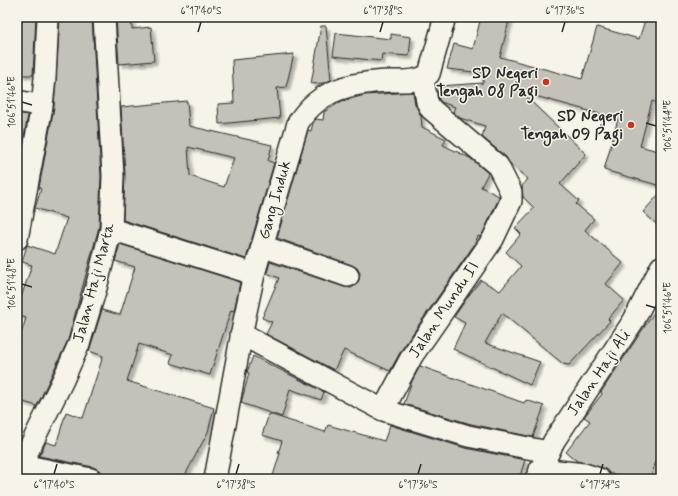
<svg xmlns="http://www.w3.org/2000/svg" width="678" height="496" font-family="Mynerve,sans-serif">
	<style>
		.building { fill: #c4c1b9; stroke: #2b2b2b; fill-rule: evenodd; filter: url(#shadow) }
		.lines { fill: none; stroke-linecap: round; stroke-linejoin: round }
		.street-casing { stroke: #2b2b2b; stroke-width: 24 }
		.street { stroke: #f7f3e8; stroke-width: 21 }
		.ticks { fill: none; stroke: #2b2b2b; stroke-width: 1.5 }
		.poi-dot { fill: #c8321e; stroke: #f7f3e8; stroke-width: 1.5 }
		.labels { text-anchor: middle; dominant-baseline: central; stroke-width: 3; stroke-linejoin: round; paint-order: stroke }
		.poi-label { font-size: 16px; font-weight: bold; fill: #2b2b2b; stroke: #f7f3e8; text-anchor: end }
		.street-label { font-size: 16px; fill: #2b2b2b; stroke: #f7f3e8 }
		.neatline { fill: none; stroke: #2b2b2b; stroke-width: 1.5 }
		.ticks-label { font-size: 10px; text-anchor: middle; fill: #2b2b2b }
	</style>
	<defs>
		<filter id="shadow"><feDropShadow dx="3.5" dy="3.5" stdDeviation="1" flood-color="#0004"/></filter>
	</defs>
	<rect width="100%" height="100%" fill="#f7f3e8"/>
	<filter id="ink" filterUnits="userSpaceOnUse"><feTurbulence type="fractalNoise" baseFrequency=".025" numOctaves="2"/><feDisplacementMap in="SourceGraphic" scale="8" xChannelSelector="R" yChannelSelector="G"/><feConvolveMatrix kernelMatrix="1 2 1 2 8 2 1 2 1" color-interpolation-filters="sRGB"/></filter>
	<g filter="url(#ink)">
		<!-- building -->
		<path class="building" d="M17 17H36L33 75H21V65H17Z
			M60 17H92L101 176 99 227 68 340 37 406 17 400V346L26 318 17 315V309L32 265 22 262 27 245 55 254 67 218 35 208 41 189 39 188 54 107Z
			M116 17H131L132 29 151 27 154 61 119 64Z
			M481 17H510L500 57 582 79 597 27 639 39 646 17H661V104L652 101 640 146 661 152V186L604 170 618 119 521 92 586 154 560 184 579 201 576 204 594 219 585 230 623 263 606 284 624 300 608 319 610 321 569 365 563 364 502 313 485 343 540 362 530 385 453 349 465 323 454 317 469 295 481 280 500 291 521 266 506 252 521 234 515 228 534 208 523 197 522 186 528 179 510 164 506 157 482 137 485 126 460 118 453 112 455 107 441 102 438 98V92L440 86 483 83V73L447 69 454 44 473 49Z
			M321 26H326L331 80 324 83 311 84Z
			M336 33 391 39V34L411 37 409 56 382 54 381 61 333 56Z
			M294 54 286 87 277 88 280 118 219 124 218 104 234 103 232 60Z
			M413 92 415 104 421 116 422 127 446 139 443 145 470 158 488 173 481 187 499 196V198L483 233 480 237 478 236 474 245 402 349 390 371 344 350 334 370 266 334 272 322 262 318 279 278 267 273 270 262 344 287 351 288 356 285 359 280 360 273 357 268 352 265 277 238 308 130 311 131 313 123 316 119 323 120 324 112 342 101 365 95Z
			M187 101 189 126 272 145 268 161 274 163 246 259 123 220 125 175 121 107ZM188 147 234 158 224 187 190 176Z
			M17 113 28 115 17 174Z
			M661 192V228L643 212Z
			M120 244 240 282 234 311 231 310 210 375 170 363 173 355 139 344 127 381 214 408 208 432 183 479H105L103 478 99 470 93 467 39 456 46 442 56 445 66 412 83 418 103 356 89 351 102 310 120 315 135 267 115 261Z
			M661 302V446L650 479H626L609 473 603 468 577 461 566 452 590 421 584 417 602 394 601 392Z
			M253 356 324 392 321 400 290 389 282 417 241 403 249 373 247 372Z
			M420 366 524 403 526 400 544 406 533 437 471 424 404 404 412 381Z
			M269 414 325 432 328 425 384 441 390 425 465 448 525 460 519 479H272L280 453H278L282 441 262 435Z"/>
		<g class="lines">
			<defs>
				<path id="street" d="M423 79 427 102 431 109 498 166 511 192V201L493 239 412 356 383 410 468 436 548 452
					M17 101 42 106
					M111 229 254 274
					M17 239 42 106 45 78 48 17
					M262 246 348 276
					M241 334 383 410
					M17 464 91 479
					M21 465 63 380 79 344 96 288 111 229 113 176 104 17
					M540 469 584 474 599 479
					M215 479 245 316 254 274 298 123C319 89 353 82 391 81 404 81 418 82 429 74L445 17
					M536 479 554 441 634 320 661 267"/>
			</defs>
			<!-- street casing -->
			<use href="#street" class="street-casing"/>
			<!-- street -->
			<use href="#street" class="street"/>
		</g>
	</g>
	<!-- ticks -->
	<path class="ticks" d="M198 32 201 22M380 32 383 22M562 32 565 22M22 102 32 105M646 123 656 126M22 284 32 287M646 305 656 308M54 474 57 464M236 474 239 464M418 474 421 464M600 474 603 464"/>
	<!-- markers -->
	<g class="poi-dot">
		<circle cx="546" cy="82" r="4"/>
		<circle cx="631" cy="125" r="4"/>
	</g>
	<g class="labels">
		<!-- poi labels -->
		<g class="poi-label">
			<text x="538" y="73">SD Negeri<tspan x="538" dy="18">Tengah 08 Pagi</tspan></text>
			<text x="623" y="116">SD Negeri<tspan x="623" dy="18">Tengah 09 Pagi</tspan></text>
		</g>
		<!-- street labels -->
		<g class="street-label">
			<text transform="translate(275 200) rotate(-74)">Gang Induk</text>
			<text transform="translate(94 283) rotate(-75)">Jalan Haji Marta</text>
			<text transform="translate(444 310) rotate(-56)">Jalan Mundu II</text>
			<text transform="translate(599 373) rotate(-56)">Jalan Haji Ali</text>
		</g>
	</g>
	<!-- margin -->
	<rect width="678" height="496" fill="none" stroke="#f7f3e8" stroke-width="44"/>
	<rect x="22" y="22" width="634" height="452" class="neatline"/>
	<g class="ticks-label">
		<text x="201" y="14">6°17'40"S</text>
		<text x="383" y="14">6°17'38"S</text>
		<text x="565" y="14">6°17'36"S</text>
		<text transform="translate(11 102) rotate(-90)" y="4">106°51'46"E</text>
		<text transform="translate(667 126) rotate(-90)" y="4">106°51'44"E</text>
		<text transform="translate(11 284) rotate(-90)" y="4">106°51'48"E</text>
		<text transform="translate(667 308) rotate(-90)" y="4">106°51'46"E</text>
		<text x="54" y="488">6°17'40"S</text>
		<text x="236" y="488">6°17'38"S</text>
		<text x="418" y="488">6°17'36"S</text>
		<text x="600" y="488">6°17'34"S</text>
	</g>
</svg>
